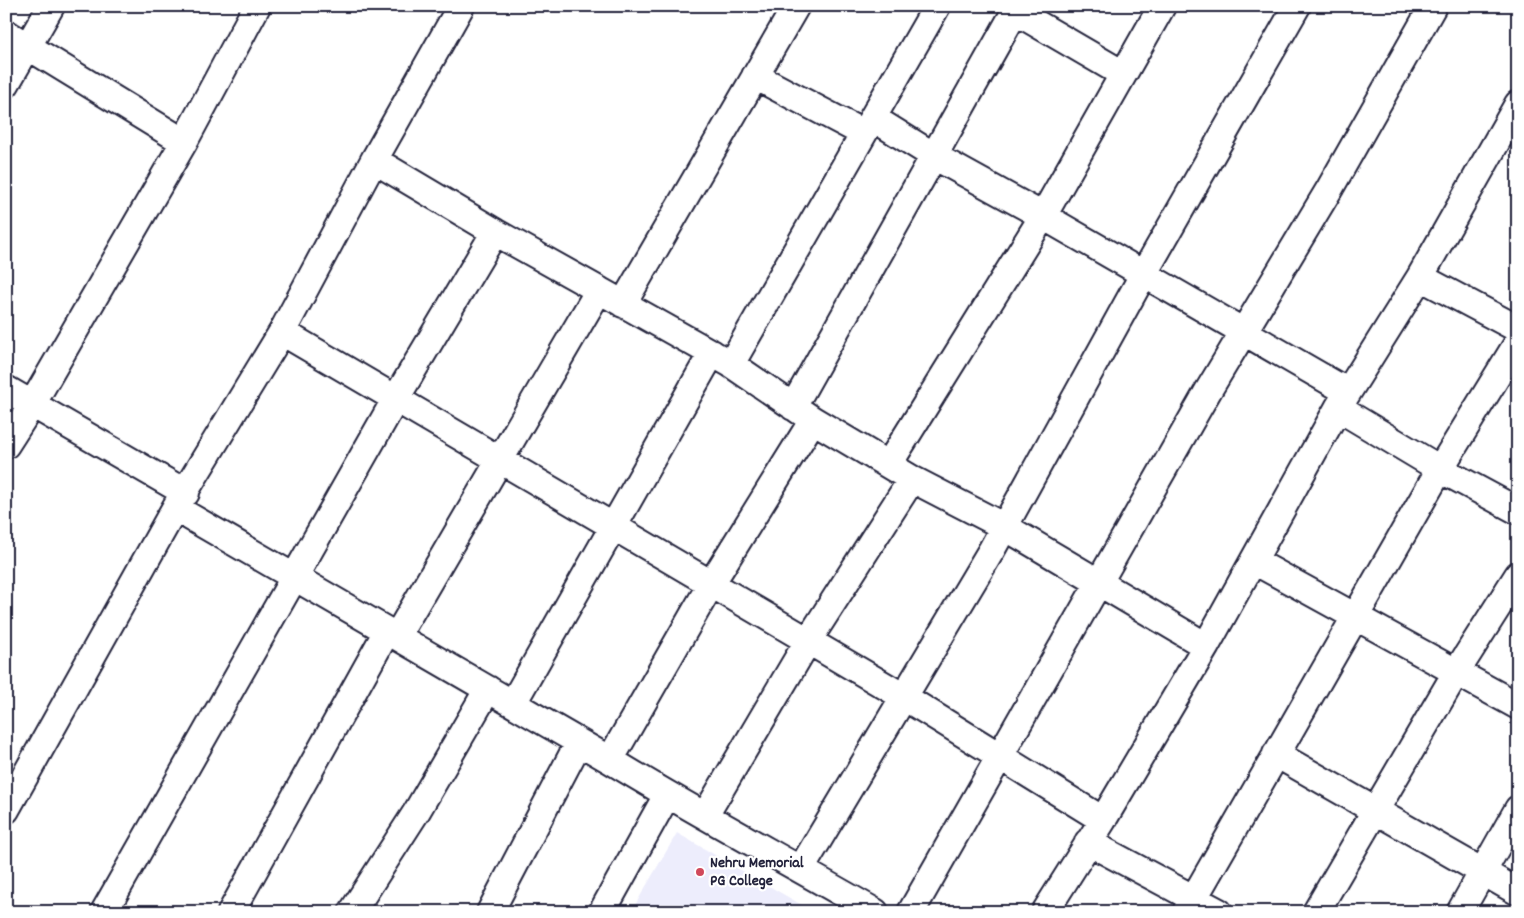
<svg xmlns="http://www.w3.org/2000/svg" width="1524" height="918" font-family="Dekko,sans-serif">
	<style>
		.built { fill: #ededfc }
		.lines { fill: none; stroke-linecap: round; stroke-linejoin: round }
		.minor-casing { stroke: #22223b; stroke-width: 30 }
		.minor { stroke: #fff; stroke-width: 26 }
		.poi-dot { fill: #d1495b; stroke: #fff; stroke-width: 2 }
		.labels { text-anchor: middle; dominant-baseline: central; stroke-width: 4.5; stroke-linejoin: round; paint-order: stroke }
		.poi-label { font-size: 16px; font-weight: bold; fill: #22223b; stroke: #fff; text-anchor: start }
	</style>
	<rect width="100%" height="100%" fill="#fff"/>
	<filter id="ink" filterUnits="userSpaceOnUse"><feTurbulence type="fractalNoise" baseFrequency=".02" numOctaves="2"/><feDisplacementMap in="SourceGraphic" scale="10" xChannelSelector="R" yChannelSelector="G"/><feConvolveMatrix kernelMatrix="1 2 1 2 8 2 1 2 1" color-interpolation-filters="sRGB"/></filter>
	<g filter="url(#ink)">
		<!-- built -->
		<path class="built" d="M677 833 814 912H631Z"/>
		<g class="lines">
			<defs>
				<path id="minor" d="M1015 11 1123 74
					M6 33 184 142
					M755 76 863 133
					M6 84 51 6
					M873 118 934 156 1043 216 1348 392
					M374 160 495 232 731 364 813 420 912 479 1005 527 1206 646
					M1420 277 1518 329
					M623 304 796 6
					M282 332 904 697 1103 820
					M731 364 937 6
					M6 389 186 493
					M793 407 1018 6
					M1338 408 1440 469 1518 511
					M6 445 33 403 184 142 257 6
					M889 464 1043 216 1162 6
					M175 508 610 760C696 813 787 861 875 912
					M1254 561 1518 706
					M397 636 599 290
					M513 703 712 353
					M1276 754 1518 892
					M610 760 711 584 813 420
					M6 810 175 508 282 332 374 160 461 6
					M706 814 808 641 912 479
					M1088 842 1219 912
					M801 869 991 551 1143 275 1297 6
					M104 912 395 400 495 232
					M231 912 387 631
					M352 912 417 811 488 689
					M490 912 579 742
					M602 912 667 795
					M911 912 1208 391 1330 188 1433 6
					M1045 912 1103 820 1206 646 1338 408 1420 277 1518 104
					M1186 912 1440 469 1518 342
					M1316 912 1457 671 1518 575
					M1460 912 1518 809"/>
			</defs>
			<!-- minor casing -->
			<use href="#minor" class="minor-casing"/>
			<!-- minor -->
			<use href="#minor" class="minor"/>
		</g>
	</g>
	<!-- markers -->
	<circle class="poi-dot" cx="700" cy="872" r="5"/>
	<g class="labels">
		<!-- poi labels -->
		<g class="poi-label">
			<text x="710" y="863">Nehru Memorial<tspan x="710" dy="18">PG College</tspan></text>
		</g>
	</g>
	<!-- margin -->
	<rect width="1524" height="918" fill="none" stroke="#fff" stroke-width="25"/>
	<rect x="12" y="12" width="1499" height="893" fill="none" stroke="#22223b" stroke-width="2" filter="url(#ink)"/>
</svg>
